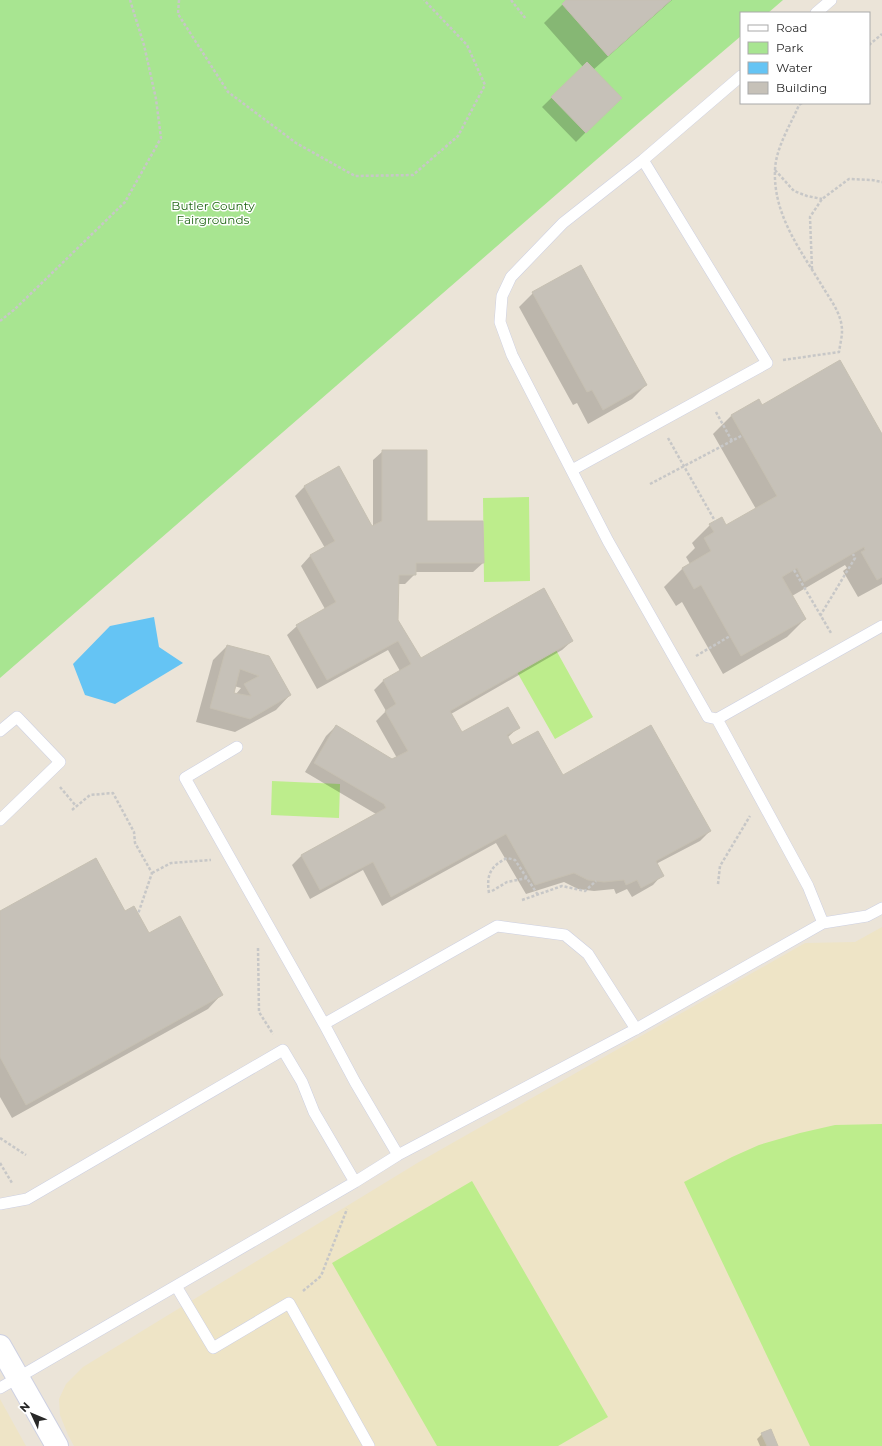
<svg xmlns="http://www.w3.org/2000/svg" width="882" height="1446" font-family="Montserrat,sans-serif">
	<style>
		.education { fill: #eee4c6 }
		.green { fill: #a8e591 }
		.pitch { fill: #bded8c }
		.water { fill: #65c4f4 }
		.shadow { fill: #0003; fill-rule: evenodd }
		.building { fill: #c6c1b8; stroke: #c6c0b2; fill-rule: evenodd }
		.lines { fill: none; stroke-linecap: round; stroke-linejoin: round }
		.lane-casing { stroke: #cdd0e2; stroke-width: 12 }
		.secondary-casing { stroke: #cdd0e2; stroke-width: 24 }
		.path { stroke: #c7c7c7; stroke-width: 2.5; stroke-dasharray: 3 2; stroke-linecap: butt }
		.lane { stroke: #fff; stroke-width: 11 }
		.secondary { stroke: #fff; stroke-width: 22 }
		.labels { text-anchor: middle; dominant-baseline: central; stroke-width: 3; stroke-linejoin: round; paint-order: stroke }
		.park-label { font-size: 12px; fill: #216616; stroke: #fff }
	</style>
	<rect width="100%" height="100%" fill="#ebe4d8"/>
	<!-- education -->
	<path class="education" d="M882 927V1446H74L68 1435 60 1415 59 1399 66 1384 83 1367 419 1162 805 943 855 942Z
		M0 1399 26 1446H0Z"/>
	<!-- green -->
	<path class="green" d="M0 0H783L768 13H741V36L641 121 0 678Z"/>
	<!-- pitch -->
	<path class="pitch" d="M529 497 530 581 484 582 483 498Z
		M556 650 593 717 555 739 517 672Z
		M272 781 340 784 339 818 271 815Z
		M882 1124V1446H810L684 1182 732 1157 759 1145 800 1133 835 1125Z
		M472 1181 608 1417 558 1446H437L332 1263Z"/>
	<!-- water -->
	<path class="water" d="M154 617 159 647 183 663 115 704 85 695 73 664 110 626Z"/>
	<!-- shadow -->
	<path class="shadow" d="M567 0H672L593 70 620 98 576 142 542 107 583 67 544 23Z
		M533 293 646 385 632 399 588 424 577 403 573 405 519 307Z
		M761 406 882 436V584L858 597 843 571 847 568 845 565 792 596 805 619 787 637 723 674 682 602 676 606 664 587 683 568 690 564 686 557 695 548 692 543 710 525 726 526 756 509 713 434 732 415Z
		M383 451 426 522 483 563 473 572H415V574L405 584H398L397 621 420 660 572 641 562 650 451 714 462 734 518 728 507 738 512 747 563 776 710 831 700 841 656 864 662 875 653 885 632 897 627 889 616 894 614 889 594 891 578 889 564 882 526 894 496 843 382 906 363 870 310 899 292 865 302 855 376 814 305 772 326 736 336 726 392 761 397 758 376 721 386 711 374 690 383 681 400 671 388 650 317 689 287 635 297 626 325 609 301 566 310 556 325 548 295 496 305 486 373 529V460Z
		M227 646 290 695 276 710 235 732 196 722 213 660ZM234 686 241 688 236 694 233 693Z
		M125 912 149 934 222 994 208 1009 12 1118 0 1097V913Z
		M762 1434 777 1446H760L757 1439Z"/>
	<!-- building -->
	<path class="building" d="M566 0H671L608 56 562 4Z
		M587 62 622 98 586 133 551 97Z
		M581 265 647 385 603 410 592 390 587 392 532 292Z
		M840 360 882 434V577L877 580 861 552 865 550 864 547 804 582 797 568 782 577 806 619 741 656 701 585 694 589 682 568 711 551 704 538 714 532 709 524 722 517 726 525 777 496 731 415 759 399 762 405Z
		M382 450H427V521H483L484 563H416V575H399L398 620 421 658 544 588 573 641 450 711 462 732 508 707 520 728 507 735 512 745 538 731 563 775 651 725 711 831 656 861 664 876 641 888 637 880 626 885 624 880 604 882 588 880 574 873 535 885 506 834 391 897 373 862 320 890 301 855 386 808 384 804 314 763 336 725 392 759 408 751 385 711 396 704 383 680 411 664 398 641 327 680 296 625 336 602 310 555 335 541 304 486 339 466 372 526 382 521Z
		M227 645 269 656 291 695 250 719 210 708ZM240 669 259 676 244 684 251 696 234 693Z
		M96 858 125 911 134 906 149 933 180 916 223 995 26 1105 0 1057V911Z
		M771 1429 778 1446H767L761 1433Z"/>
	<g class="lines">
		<defs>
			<path id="lane" d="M816 13 831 0
				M741 76 643 160 563 223 511 277 502 296 500 322 512 355 608 541 708 717 717 719 808 886 823 923
				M572 470 767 363 643 160
				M717 719 882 626
				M0 731 17 717 60 762 0 820
				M237 747 185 778 324 1024 355 1082 398 1155
				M324 1024 497 926 565 935 588 954 636 1029
				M0 1204 27 1199 283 1050 302 1082 314 1112 355 1182
				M176 1286 213 1348 289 1303 369 1446
				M0 1388 355 1182 398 1155 636 1029 823 923 867 916 882 908"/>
			<path id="secondary" d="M0 1346 57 1446"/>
		</defs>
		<!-- lane casing -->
		<use href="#lane" class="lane-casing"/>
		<!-- secondary casing -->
		<use href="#secondary" class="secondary-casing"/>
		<!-- path -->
		<path class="path" d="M179 0 178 14 228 92 296 143 355 176 413 175 458 136 485 85 467 45 424 0
			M511 0 526 19
			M869 45 882 34
			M775 170 794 191 807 196 822 199
			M812 269 810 217 822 199 849 179 872 180 882 182
			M0 321 15 309 125 202 161 138 156 99 144 45 130 0
			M783 360 839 352C840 345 842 337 842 331 842 315 832 302 824 289 802 252 773 216 775 170 776 147 790 126 799 105L802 103
			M716 412 732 441
			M668 438 715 521
			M650 484 743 435
			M794 570 831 633
			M820 616 855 558 853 554
			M696 656 730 636
			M60 787 76 806
			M72 810 90 795 113 793 134 832 135 843 152 873 138 914
			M152 873 171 863 211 860
			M718 884 720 866 750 816
			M492 891 507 882 527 878
			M489 893C486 874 491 866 507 858L515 860 538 895
			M522 900 562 886 585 891 596 881
			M258 948 259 1012 273 1034
			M0 1138 26 1155
			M0 1163 12 1183
			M303 1291 321 1276 347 1209"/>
		<!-- lane -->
		<use href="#lane" class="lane"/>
		<!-- secondary -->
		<use href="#secondary" class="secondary"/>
	</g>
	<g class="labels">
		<!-- park labels -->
		<g class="park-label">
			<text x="213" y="205">Butler County<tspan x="213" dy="14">Fairgrounds</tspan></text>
		</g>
	</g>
	<!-- legend -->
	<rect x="740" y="12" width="130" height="92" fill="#ffffff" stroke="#a9a9a9"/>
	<rect x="748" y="25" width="20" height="6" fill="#ffffff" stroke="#a9a9a9"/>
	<text x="776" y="32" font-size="12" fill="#282828">Road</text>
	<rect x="748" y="42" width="20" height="12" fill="#a8e591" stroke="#a9a9a9"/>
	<text x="776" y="52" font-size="12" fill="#282828">Park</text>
	<rect x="748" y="62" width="20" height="12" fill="#65c4f4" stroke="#a9a9a9"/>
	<text x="776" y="72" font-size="12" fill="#282828">Water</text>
	<rect x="748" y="82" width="20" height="12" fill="#c6c1b8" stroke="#a9a9a9"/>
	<text x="776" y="92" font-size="12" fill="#282828">Building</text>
	<!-- north arrow -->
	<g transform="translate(32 1414) rotate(314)" stroke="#ffffff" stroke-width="3" paint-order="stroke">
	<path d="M0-3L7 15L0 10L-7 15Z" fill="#282828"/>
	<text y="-6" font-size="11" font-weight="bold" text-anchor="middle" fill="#282828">N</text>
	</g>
</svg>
